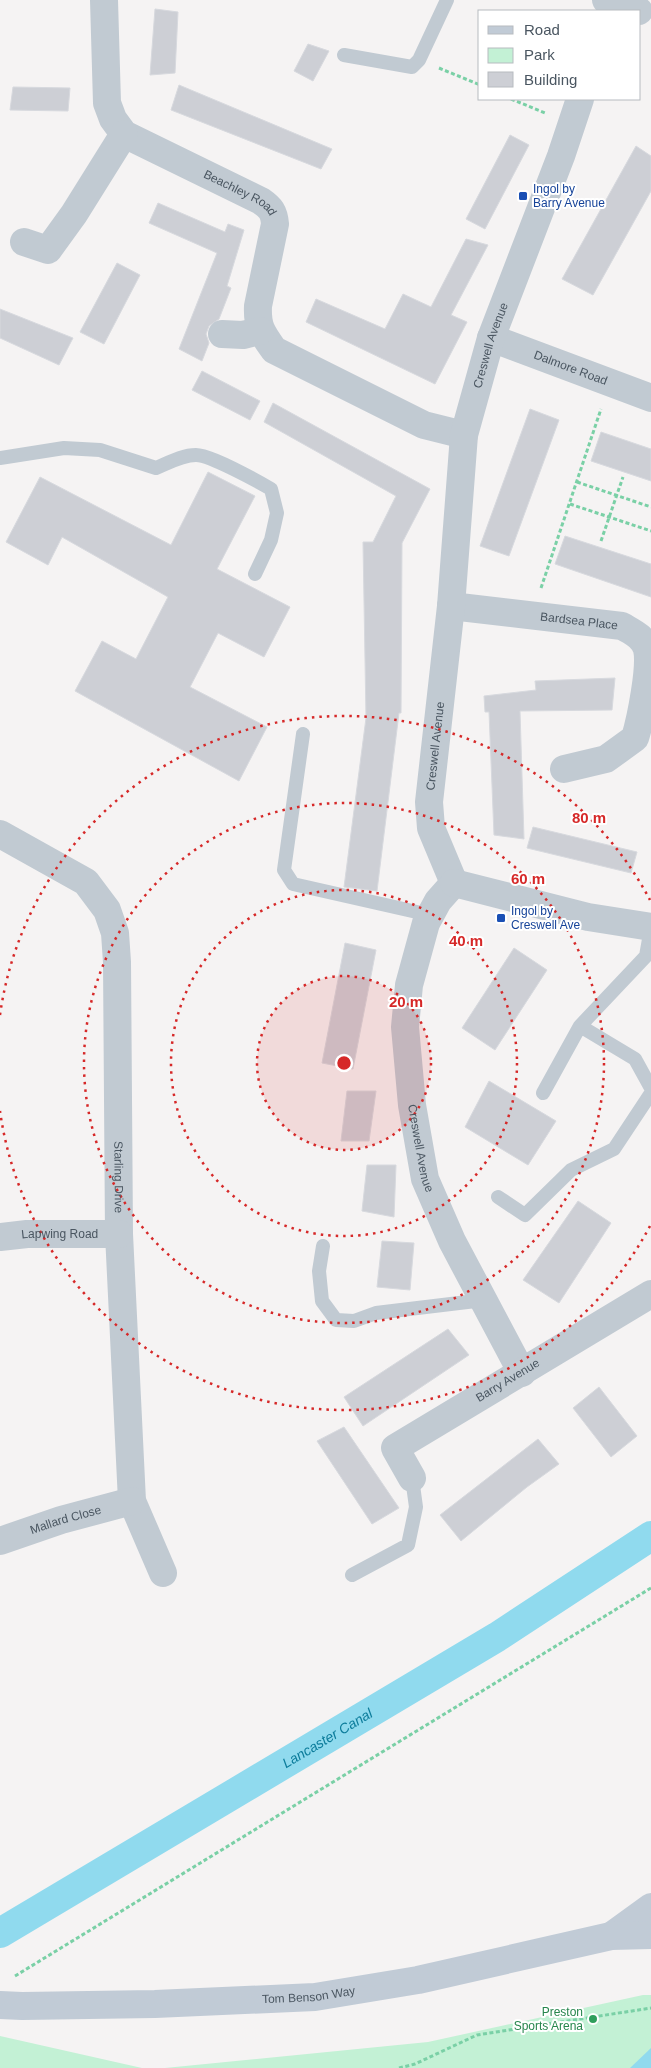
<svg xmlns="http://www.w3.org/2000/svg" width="651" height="2068" font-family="Helvetica,sans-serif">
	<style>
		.green { fill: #c3f1d5 }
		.water { fill: #90daee }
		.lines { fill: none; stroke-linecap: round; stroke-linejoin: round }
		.canal { stroke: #90daee; stroke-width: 30 }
		.building { fill: #cdcfd5; stroke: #d7d9de }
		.path { stroke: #7ad0a6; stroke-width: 3; stroke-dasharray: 4 2.5; stroke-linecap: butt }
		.lane { stroke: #c1cad2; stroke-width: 14 }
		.street { stroke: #c1cad2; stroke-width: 28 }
		.secondary { stroke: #c1cbd6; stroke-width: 28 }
		.ring { fill: none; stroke: #d62828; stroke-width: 2.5; stroke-dasharray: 2.5 5 }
		.transit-dot { fill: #1a4fb4; stroke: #fff; stroke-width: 2 }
		.leisure-dot { fill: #2e9e5b; stroke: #fff; stroke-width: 2 }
		.labels { text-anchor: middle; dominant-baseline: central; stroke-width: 4; stroke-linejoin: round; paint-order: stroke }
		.transit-label { font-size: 12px; fill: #164399; stroke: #fff; text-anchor: start }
		.street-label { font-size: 12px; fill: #4a5661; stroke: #fff }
		.leisure-label { font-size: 12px; fill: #27864d; stroke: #fff; text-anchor: end }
		.water-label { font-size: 14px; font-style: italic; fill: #0c7c9b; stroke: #fff }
		.centre { fill: #d62828; stroke: #fff; stroke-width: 2.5 }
		.ring-label { font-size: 15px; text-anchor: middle; font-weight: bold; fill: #d62828; stroke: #fff; stroke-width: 4; stroke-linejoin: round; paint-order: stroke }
	</style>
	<rect width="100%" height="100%" fill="#f5f3f3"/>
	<!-- green -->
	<path class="green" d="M643 1995H651V2068H165L428 2042Z
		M0 2036 142 2068H0Z"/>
	<!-- water -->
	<path class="water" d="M651 2048V2068H630Z"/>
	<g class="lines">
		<!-- canal -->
		<path class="canal" id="s1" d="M0 1933 497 1637 651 1536"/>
	</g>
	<!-- building -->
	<path class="building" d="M155 9 178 12 175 73 150 75Z
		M308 44 329 51 313 81 294 71Z
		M179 85 332 149 321 169 171 110Z
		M13 87 70 88 68 111 10 110Z
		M510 135 529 145 485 229 466 219Z
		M636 146 651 156V191L593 295 562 279Z
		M158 203 225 232 228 224 244 230 227 286 231 288 219 319 209 326 206 334 209 343 202 361 179 349 217 253 149 223Z
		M466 239 488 245 451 315 467 322 435 384 306 322 316 299 385 329 403 294 431 307Z
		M117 263 140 275 104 344 80 332Z
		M0 309 73 338 59 365 0 338Z
		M202 371 260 401 250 420 192 390Z
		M273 403 430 489 402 543 401 713H399L377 891 344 887 366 718 363 542H373L396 496 264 422Z
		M530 409 559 420 509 556 480 546Z
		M601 432 651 449V481L591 461Z
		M208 472 255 496 217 569 290 607 264 657 218 633 190 687 267 727 239 781 75 691 102 641 136 659 168 597 62 537 48 565 6 542 40 477 171 545Z
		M565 536 651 564V597L555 564Z
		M615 678 612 710 520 711 524 839 494 835 489 712H485L484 696 536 690 535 681Z
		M533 827 637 852 631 873 527 848Z
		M345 943 376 950 353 1069 322 1063Z
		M514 948 547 970 495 1050 462 1028Z
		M489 1081 556 1121 528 1165 465 1127Z
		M347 1091H376L369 1141H341Z
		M367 1165H396L394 1217 362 1211Z
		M578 1201 611 1223 559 1303 523 1280Z
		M382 1241 414 1243 410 1290 377 1287Z
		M448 1329 469 1355 363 1426 344 1397Z
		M599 1387 637 1436 611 1457 573 1408Z
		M344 1427 399 1508 372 1524 317 1441Z
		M538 1439 559 1464 527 1487 461 1541 440 1515Z"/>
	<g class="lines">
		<!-- path -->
		<path class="path" d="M439 68 480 85
			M511 99 545 113
			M577 482 651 507
			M570 504 651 531
			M601 541 623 477
			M541 588 601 409
			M15 1976 651 1588
			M399 2068 415 2064 477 2035 651 2008"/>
		<!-- lane -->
		<path class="lane" d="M344 55 412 67 419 60 447 0
			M0 458 64 448 100 450 156 468C168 463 182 455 196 455 210 455 257 481 271 489L277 513 271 540 255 574
			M303 734 284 870 293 884 430 915
			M651 928 646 956 580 1026 635 1059 651 1088
			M543 1093 580 1026
			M498 1197 525 1215 571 1170 614 1149 651 1093
			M323 1246 319 1271 322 1301 336 1320 354 1321 376 1313 484 1300
			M352 1575 408 1545 416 1507 412 1478"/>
		<!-- street -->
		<g class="street">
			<path id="s2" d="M104 0 107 103 113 119 124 134 261 201C271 208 274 212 275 224L258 306C257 327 262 333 274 350L424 425 464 435"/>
			<path d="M606 0 639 11"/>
			<path d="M24 242 48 250 74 214 124 134"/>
			<path d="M222 334 243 335 260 331"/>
			<path id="s3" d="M491 338 651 398"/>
			<path id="s4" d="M451 606 622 626C632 632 643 636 647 649 651 667 641 718 635 738L606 759 564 769"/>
			<path id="s5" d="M0 834 86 882 107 910 115 933 117 962 119 1234 132 1501 163 1573"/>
			<path id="s6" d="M454 883 431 828 429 802 451 606 464 435 491 338 561 156 580 99"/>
			<path id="s7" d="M454 883 438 901 426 923 409 985 405 1027 412 1105 425 1179 452 1241 522 1373"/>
			<path d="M454 883 588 917 651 927"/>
			<path id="s8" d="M0 1237 27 1234H119"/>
			<path id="s9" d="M412 1478 395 1448 651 1294"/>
			<path id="s10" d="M0 1541 61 1520 132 1501"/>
		</g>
		<!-- secondary -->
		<g class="secondary">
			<path d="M611 1936 651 1907"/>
			<path id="s11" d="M0 2005 22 2006 155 2004 315 1997 418 1980 611 1936 651 1935"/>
		</g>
	</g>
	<!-- distance rings -->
	<circle cx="344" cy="1063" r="87" fill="#d62828" fill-opacity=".12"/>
	<g class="ring">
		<circle cx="344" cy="1063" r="87"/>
		<circle cx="344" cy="1063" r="173"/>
		<circle cx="344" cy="1063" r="260"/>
		<path d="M650 1226A347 347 0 0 1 0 1111M0 1015A347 347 0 0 1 650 900"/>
	</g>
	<!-- markers -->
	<g class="transit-dot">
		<rect x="518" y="191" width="10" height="10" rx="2.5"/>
		<rect x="496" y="913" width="10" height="10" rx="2.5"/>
	</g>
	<circle class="leisure-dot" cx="593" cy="2019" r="5"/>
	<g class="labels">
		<!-- transit labels -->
		<g class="transit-label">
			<text x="533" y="189">Ingol by<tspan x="533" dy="14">Barry Avenue</tspan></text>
			<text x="511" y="911">Ingol by<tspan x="511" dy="14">Creswell Ave</tspan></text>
		</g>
		<!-- street labels -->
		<g class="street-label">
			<text stroke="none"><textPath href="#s2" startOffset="269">Beachley Road</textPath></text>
			<text stroke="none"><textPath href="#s6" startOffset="548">Creswell Avenue</textPath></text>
			<text stroke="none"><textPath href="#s3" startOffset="85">Dalmore Road</textPath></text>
			<text stroke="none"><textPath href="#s4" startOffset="129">Bardsea Place</textPath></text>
			<text stroke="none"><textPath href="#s6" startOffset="142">Creswell Avenue</textPath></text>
			<text stroke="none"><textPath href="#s7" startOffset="278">Creswell Avenue</textPath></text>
			<text stroke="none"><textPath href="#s5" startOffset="402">Starling Drive</textPath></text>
			<text stroke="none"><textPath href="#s8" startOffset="60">Lapwing Road</textPath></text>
			<text stroke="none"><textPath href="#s9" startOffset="166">Barry Avenue</textPath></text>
			<text stroke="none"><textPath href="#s10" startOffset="69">Mallard Close</textPath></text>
			<text stroke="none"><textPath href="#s11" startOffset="309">Tom Benson Way</textPath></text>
		</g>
		<!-- leisure labels -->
		<g class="leisure-label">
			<text x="583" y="2012">Preston<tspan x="583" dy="14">Sports Arena</tspan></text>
		</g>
		<!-- water labels -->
		<g class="water-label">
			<text stroke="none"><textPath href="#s1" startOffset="381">Lancaster Canal</textPath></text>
		</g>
	</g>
	<circle cx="344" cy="1063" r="8" class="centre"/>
	<g class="ring-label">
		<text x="589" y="823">80 m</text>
		<text x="528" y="884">60 m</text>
		<text x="466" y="946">40 m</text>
		<text x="406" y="1007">20 m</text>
	</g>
	<!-- legend -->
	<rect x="478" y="10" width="162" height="90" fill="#ffffff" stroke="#b7bbc0"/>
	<rect x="488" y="26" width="25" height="8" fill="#c1cbd6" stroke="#b7bbc0"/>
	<text x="524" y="35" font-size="15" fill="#4a5661">Road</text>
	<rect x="488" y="48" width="25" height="15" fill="#c3f1d5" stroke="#b7bbc0"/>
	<text x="524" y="60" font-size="15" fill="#4a5661">Park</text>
	<rect x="488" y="72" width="25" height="15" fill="#cdcfd5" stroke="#b7bbc0"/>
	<text x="524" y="85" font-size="15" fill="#4a5661">Building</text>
</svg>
